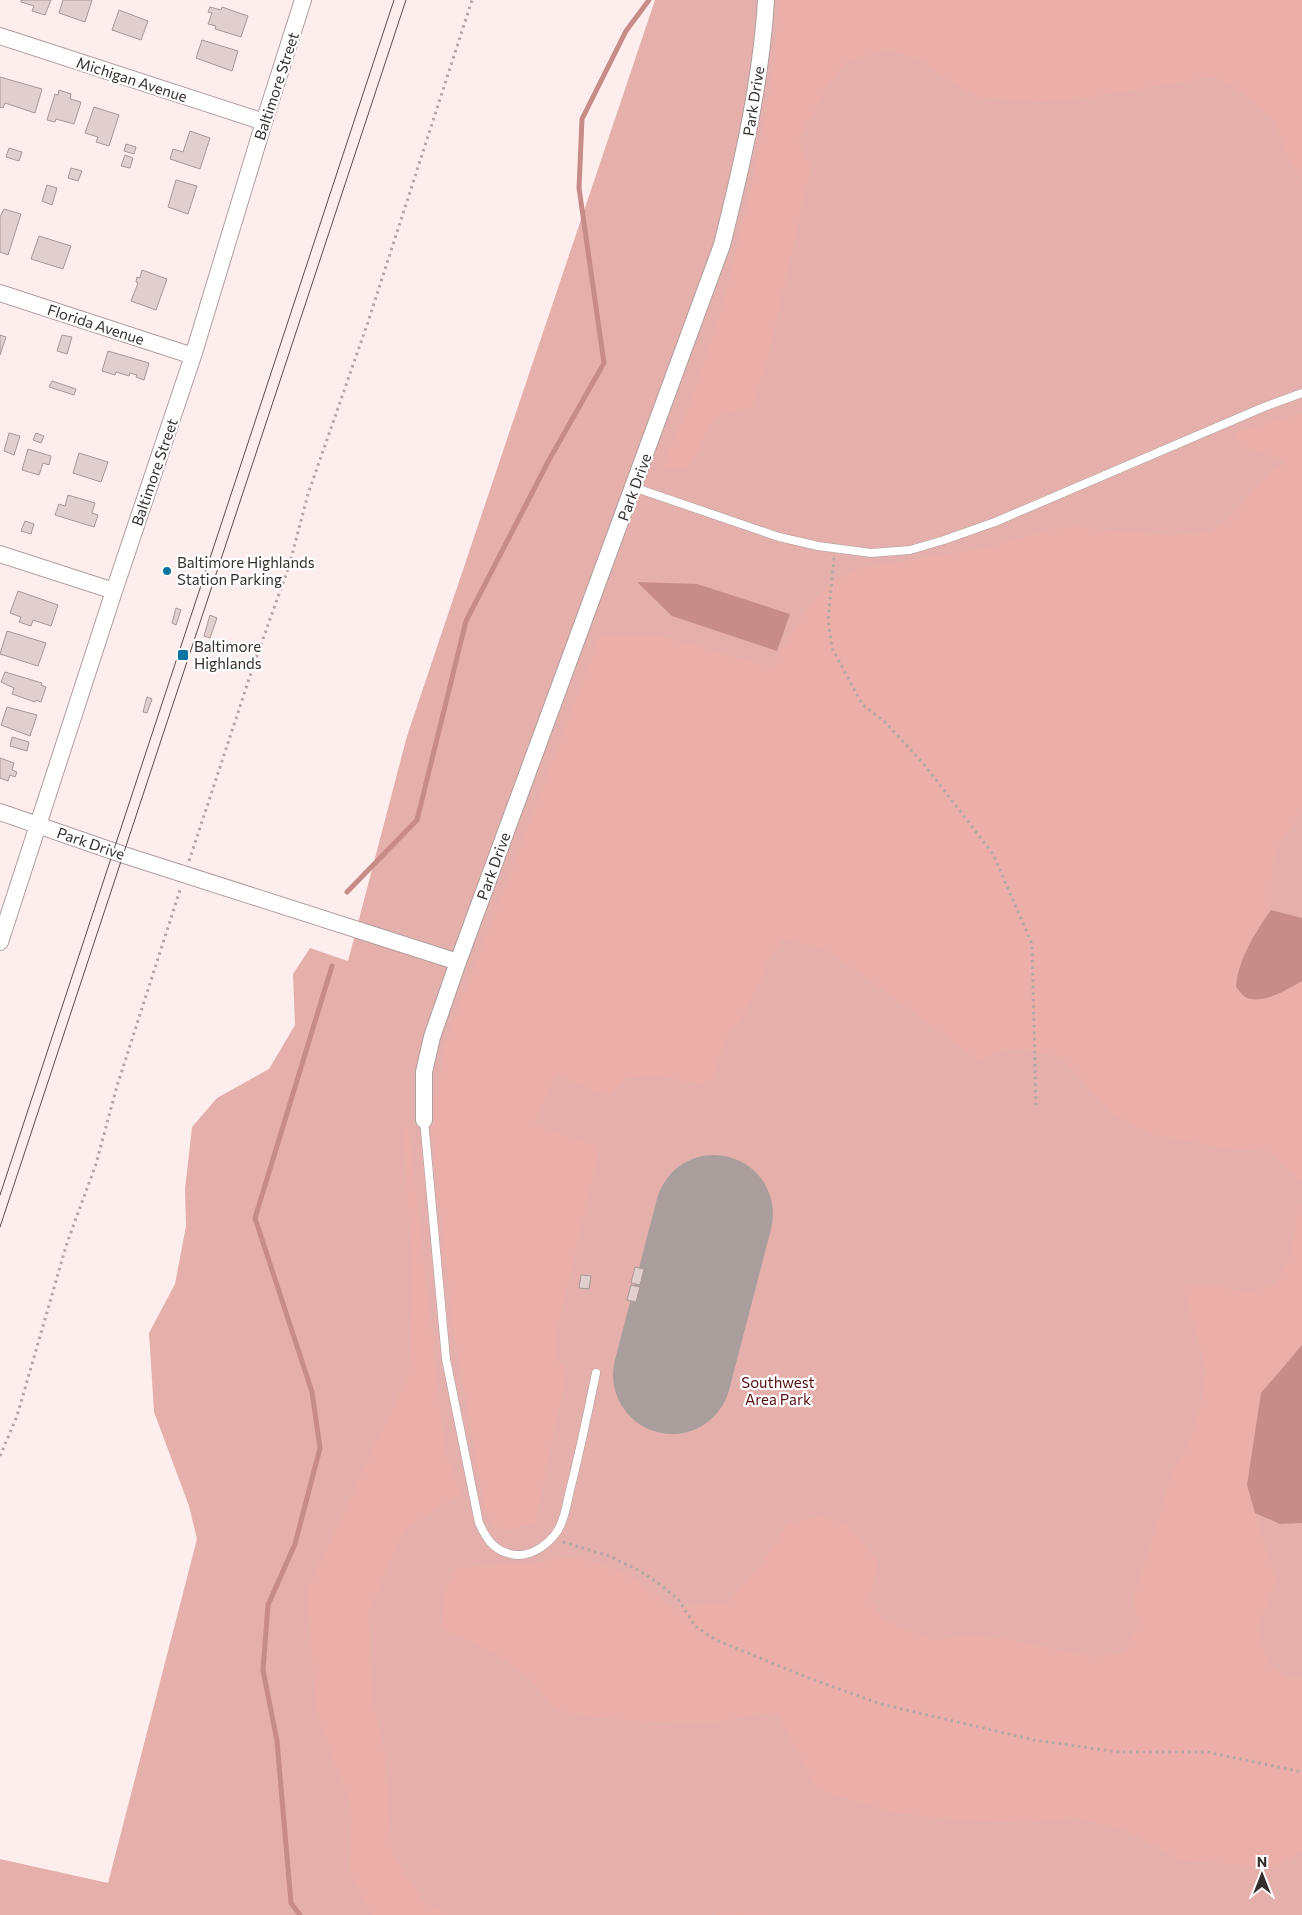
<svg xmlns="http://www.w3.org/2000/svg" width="1302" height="1915" font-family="Commissioner,sans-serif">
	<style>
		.green { fill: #e5b0ac }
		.forest { fill: #ecaea9 }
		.water { fill: #c78c87 }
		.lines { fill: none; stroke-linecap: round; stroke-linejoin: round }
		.stream { stroke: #c78c87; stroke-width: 5 }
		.runway { stroke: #aa9e9d; stroke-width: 118 }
		.building { fill: #e1cfce; stroke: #a79795 }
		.lane-casing { stroke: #af9e9d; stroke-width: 9 }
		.street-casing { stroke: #af9e9d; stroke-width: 18 }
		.path { stroke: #b3a7a6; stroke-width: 3; stroke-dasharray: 2.5 4; stroke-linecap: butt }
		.lane { stroke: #fff; stroke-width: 8 }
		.street { stroke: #fff; stroke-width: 16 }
		.tram { stroke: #564e4d; stroke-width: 1 }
		.poi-dot { fill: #0c75a1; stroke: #fff; stroke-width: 2 }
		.labels { text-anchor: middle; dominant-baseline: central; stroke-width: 4.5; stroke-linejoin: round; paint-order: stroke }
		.street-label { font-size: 15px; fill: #352f2e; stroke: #fff }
		.poi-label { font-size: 15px; fill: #352f2e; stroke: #fff; text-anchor: start }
		.park-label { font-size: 15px; fill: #560e11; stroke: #fff }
	</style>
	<rect width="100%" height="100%" fill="#fdeeed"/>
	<!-- green -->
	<path class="green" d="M655 0H1302V1915H0V1859L108 1883 197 1539 189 1506 154 1412 149 1333 175 1284 186 1226 185 1189 192 1127 217 1098 269 1069 295 1025 293 974 310 948 348 961 407 736Z"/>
	<!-- forest -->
	<path class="forest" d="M779 0H1302V181L1291 165 1272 118 1233 86 1212 77 1086 98 1037 102 978 97 948 81 919 60 888 50 845 63 825 90 799 140 811 169 767 363 753 407 714 418 698 452 686 469H661L690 403 726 293 756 165 773 70Z
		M1302 413V812L1280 843 1272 870 1271 910 1254 935 1289 989 1302 981V1182L1267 1151 1234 1150 1151 1135 1112 1114 1062 1058 1020 1049 1005 1050 979 1061 885 991 828 951 815 947 805 946 784 938 769 959 758 987 736 1028 729 1034 711 1081 700 1084 651 1075 625 1079 608 1096 556 1076 534 1125 600 1146 593 1181 586 1207 556 1336 555 1356 567 1372 535 1523 511 1530 494 1527 485 1509 453 1327 432 1130 445 1044 600 635 661 636 772 667 812 600 833 581 859 568 991 547 1049 529 1075 527 1168 535 1210 532 1223 524 1274 469 1286 462 1242 447 1234 433Z
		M403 1123 409 1129 445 1451 461 1493 405 1530 369 1612 372 1694 385 1756 392 1853 424 1902 451 1915H372L350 1871 351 1806 316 1712 307 1590 409 1372 412 1270Z
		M1302 1205V1345L1253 1447 1247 1485 1277 1582 1258 1628 1270 1666 1289 1677H1302V1851L1277 1867 1182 1861 1128 1832 1076 1818 1025 1823 968 1821 895 1813 817 1790 777 1712 749 1716 716 1723H678L597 1718 557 1710 527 1676 497 1655 441 1629 444 1590 457 1568C482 1564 505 1565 530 1563 544 1562 559 1557 572 1558 615 1562 641 1582 673 1609L692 1605 727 1604 764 1560 788 1523 823 1515 849 1526 878 1562 870 1600 884 1620 936 1640 967 1635 1013 1640 1094 1657 1124 1653 1138 1625 1133 1599 1172 1473 1186 1449 1200 1407 1206 1370 1183 1287H1223L1249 1292 1276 1283 1291 1254 1297 1213Z
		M735 1912 786 1915H712Z"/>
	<!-- water -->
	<path class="water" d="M637 582 697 584 790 614 777 651 672 616Z
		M1271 910 1302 918V981C1288 989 1264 1004 1247 998 1243 996 1239 991 1236 987 1238 959 1255 933 1271 910Z
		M1302 1345V1523L1280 1524 1255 1513 1247 1485 1261 1393Z"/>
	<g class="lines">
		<!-- stream -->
		<path class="stream" d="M347 892 417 820 466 621 549 460 604 363 579 188 582 119 626 31 649 0
			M300 1915 291 1903 277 1741 263 1670 268 1605 295 1544 320 1448 312 1392 255 1218 332 966"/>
		<!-- runway -->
		<path class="runway" d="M672 1375 714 1214"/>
	</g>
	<!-- building -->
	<path class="building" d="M21 0H51L45 15 32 11 34 6 21 2Z
		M63 0H92L85 22 59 13Z
		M210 7 221 10 222 7 248 16 241 37 215 29 216 26 208 24 212 13 208 12Z
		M119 10 148 21 141 40 112 30Z
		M202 40 238 51 232 71 196 58Z
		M0 77 42 89 35 113 5 103 3 108 0 107Z
		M59 90 71 94 70 99 81 102 74 124 56 119 55 122 47 120 55 94 58 95Z
		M94 107 119 115 109 146 96 142 98 137 85 133Z
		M190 131 210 138 200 169 170 159 173 149 183 152Z
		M126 144 136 147 134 154 124 151Z
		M9 148 22 152 19 161 6 157Z
		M125 155 133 158 130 168 121 166Z
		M71 168 82 171 78 181 68 178Z
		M176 180 197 186 188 214 168 207Z
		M47 185 57 188 52 205 42 201Z
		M4 209 21 214 8 255 0 252V217Z
		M39 236 71 246 63 269 31 259Z
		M142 270 167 279 156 310 131 301 138 283 136 282 137 277 140 278Z
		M0 335 6 337 0 355Z
		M62 335 72 337 67 354 57 351Z
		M108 351 149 363 144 380 136 377 137 375 130 373 129 376 116 372 115 375 102 371Z
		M52 381 76 389 74 395 49 387Z
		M9 433 20 436 14 455 4 451Z
		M36 433 44 436 41 443 33 440Z
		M28 449 51 456 49 465 43 463 39 475 22 470Z
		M79 453 108 462 101 482 73 473Z
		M68 495 95 503 92 513 98 515 94 527 55 515 59 504 65 506Z
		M25 521 34 524 31 534 21 531Z
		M18 591 58 605 51 626 33 620 31 626 19 622 21 617 10 613Z
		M176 608 181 610 176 625 172 623Z
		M210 615 217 618 210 638 204 636Z
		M7 631 46 643 38 666 0 654Z
		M5 672 42 683 41 685 46 687 41 702 36 700 35 702 12 694 14 688 1 682Z
		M147 697 152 699 147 713 143 712Z
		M7 707 37 715 30 736 1 725Z
		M12 737 29 742 27 751 10 746Z
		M0 758 14 763 12 770 17 772 15 777 10 775 8 781 0 778Z
		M635 1267 644 1269 640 1285 631 1283Z
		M581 1275 591 1276 589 1289 579 1288Z
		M631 1285 640 1287 636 1302 627 1300Z"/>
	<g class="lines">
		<defs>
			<path id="lane" d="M633 487 779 537 818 546 871 553 910 550 944 540 995 522 1264 407 1302 393
				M424 1120 446 1359 479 1523C487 1541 496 1553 517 1555 533 1556 550 1543 558 1530 565 1519 567 1502 570 1490 580 1451 588 1412 596 1373"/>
			<path id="street" d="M0 36 264 122
				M0 293 193 356
				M0 554 114 591
				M0 812 124 855 458 962
				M0 942 114 591 193 356 264 122 303 0
				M424 1120V1072L432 1037 458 962 722 245C742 165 761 83 766 0"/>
		</defs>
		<!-- lane casing -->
		<use href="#lane" class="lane-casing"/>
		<!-- street casing -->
		<use href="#street" class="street-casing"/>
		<!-- path -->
		<path class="path" d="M834 558 828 620 832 648 862 704 885 722 923 763 993 854 1032 944 1036 1107
			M189 861 254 664 289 566 308 494 368 322 472 0
			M0 1456 17 1416 67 1243 96 1164 117 1086 180 890
			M563 1542 609 1556 638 1570 658 1583 678 1599 695 1626 716 1640 806 1677 881 1704 1034 1740 1118 1752H1207L1302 1772"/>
		<!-- lane -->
		<use href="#lane" class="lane"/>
		<!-- street -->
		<use href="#street" class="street"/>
		<!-- tram -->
		<path class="tram" d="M0 1195 394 0
			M0 1227 406 0"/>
	</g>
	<!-- markers -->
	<g class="poi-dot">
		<circle cx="167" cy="571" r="5"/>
		<rect x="177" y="649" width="12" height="12" rx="2.5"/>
	</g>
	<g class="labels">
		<!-- street labels -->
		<g class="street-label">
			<text transform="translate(132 79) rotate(18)">Michigan Avenue</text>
			<text transform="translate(276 86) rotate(-72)">Baltimore Street</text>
			<text transform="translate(753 101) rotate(-81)">Park Drive</text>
			<text transform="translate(96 324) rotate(18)">Florida Avenue</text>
			<text transform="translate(154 472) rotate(-71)">Baltimore Street</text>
			<text transform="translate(634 487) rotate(-70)">Park Drive</text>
			<text transform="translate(91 843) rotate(19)">Park Drive</text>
			<text transform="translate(493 866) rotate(-70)">Park Drive</text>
		</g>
		<!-- poi labels -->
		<g class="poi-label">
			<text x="177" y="562">Baltimore Highlands<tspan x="177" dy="17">Station Parking</tspan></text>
			<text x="194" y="646">Baltimore<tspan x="194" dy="17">Highlands</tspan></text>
		</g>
		<!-- park labels -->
		<g class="park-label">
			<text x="778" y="1382">Southwest<tspan x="778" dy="17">Area Park</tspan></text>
		</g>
	</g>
	<!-- north arrow -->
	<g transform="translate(1262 1875)" stroke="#ffffff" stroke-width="4" paint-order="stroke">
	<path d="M0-4L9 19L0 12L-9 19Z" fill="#352f2e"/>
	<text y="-8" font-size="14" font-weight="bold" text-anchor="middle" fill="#352f2e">N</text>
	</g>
</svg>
